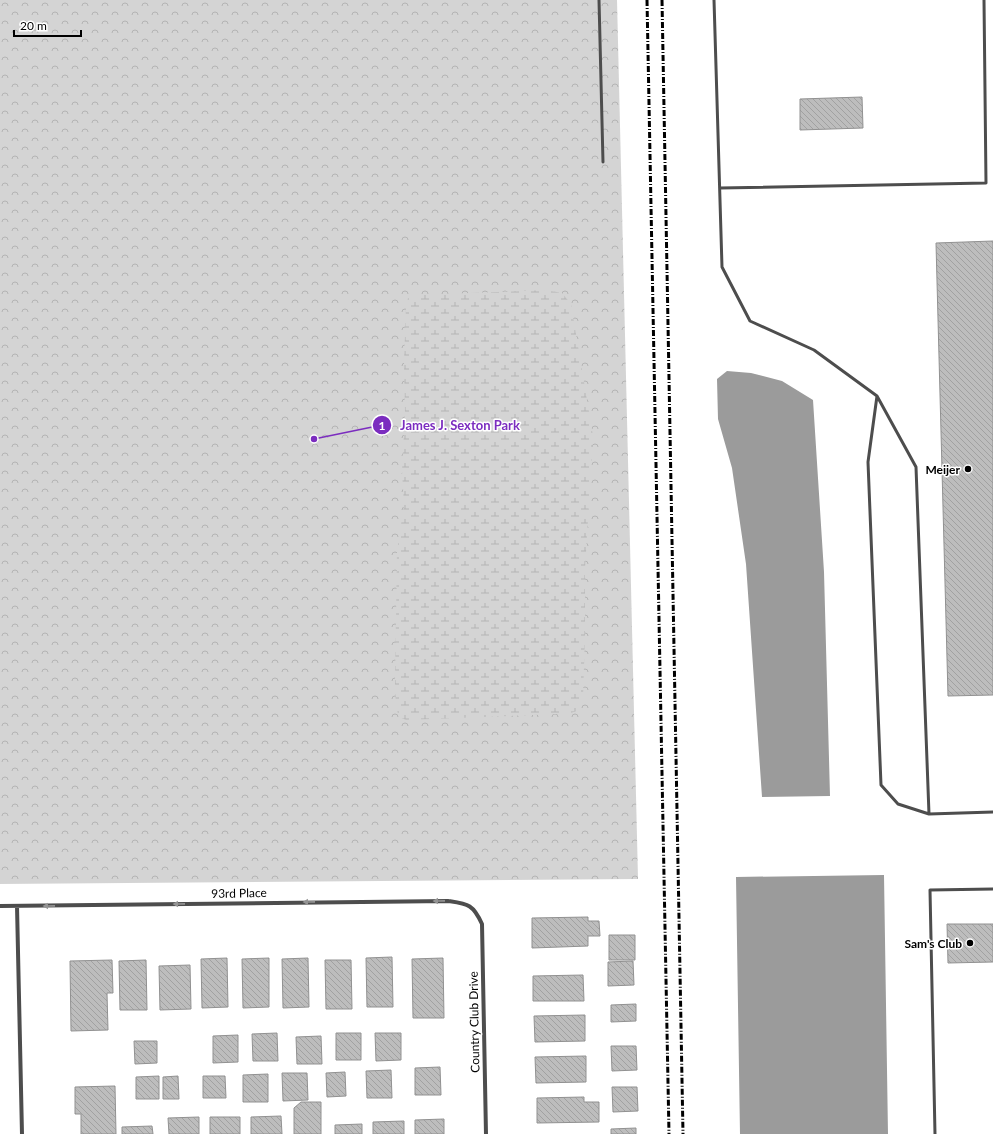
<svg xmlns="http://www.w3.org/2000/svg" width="993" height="1134" font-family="Lato,sans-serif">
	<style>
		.forest { fill: url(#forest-crowns) }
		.wetland { fill: url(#wetland-marsh) }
		.water { fill: #9b9b9b }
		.building { fill: url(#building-back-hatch); stroke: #919191 }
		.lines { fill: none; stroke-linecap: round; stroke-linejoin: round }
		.lane { stroke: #4d4d4d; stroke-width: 3 }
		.street { stroke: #4d4d4d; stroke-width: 4 }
		.rail { stroke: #000; stroke-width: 3; stroke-dasharray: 6 2 1 2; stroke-linecap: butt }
		.oneway { fill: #949494 }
		.poi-dot { fill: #000; stroke: #fff; stroke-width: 1.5 }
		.labels { text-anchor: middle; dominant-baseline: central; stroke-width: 3; stroke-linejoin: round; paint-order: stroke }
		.poi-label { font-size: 12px; font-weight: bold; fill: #000; stroke: #fff; text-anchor: end }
		.street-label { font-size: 12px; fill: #000; stroke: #fff }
		.leader { fill: none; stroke: #7b2cbf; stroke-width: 1.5 }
		.callout-dot { fill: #7b2cbf; stroke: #fff; stroke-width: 1.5 }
		.mark-label { font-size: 12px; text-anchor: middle; font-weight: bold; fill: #fff }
		.callout-label { font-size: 13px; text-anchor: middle; font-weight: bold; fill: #7b2cbf; stroke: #fff; stroke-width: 3; stroke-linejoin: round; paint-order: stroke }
	</style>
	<defs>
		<pattern id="forest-crowns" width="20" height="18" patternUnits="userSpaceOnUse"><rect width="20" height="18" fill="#d4d4d4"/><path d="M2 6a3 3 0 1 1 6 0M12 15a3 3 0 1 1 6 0" fill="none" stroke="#b4b4b4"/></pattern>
		<pattern id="wetland-marsh" width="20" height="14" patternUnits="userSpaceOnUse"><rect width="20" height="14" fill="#d4d4d4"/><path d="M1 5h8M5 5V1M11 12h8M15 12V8" fill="none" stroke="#b4b4b4"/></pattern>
		<pattern id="building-back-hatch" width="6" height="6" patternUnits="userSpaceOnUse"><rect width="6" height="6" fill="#bdbdbd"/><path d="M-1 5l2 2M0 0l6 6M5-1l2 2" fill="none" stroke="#a1a1a1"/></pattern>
	</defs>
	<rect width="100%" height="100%" fill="#fff"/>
	<!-- forest -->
	<path class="forest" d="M0 0H617L638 879 0 884Z"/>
	<!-- wetland -->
	<path class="wetland" d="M546 290 562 293 571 304 593 436 585 569V634L583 698 579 710 571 713 559 714 406 720 399 717 396 707 395 683 397 551 404 505 402 471 405 413 404 362 406 307 408 298 418 295Z"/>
	<!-- water -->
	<path class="water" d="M727 371 751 373 782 381 813 400 824 572 830 796 762 797 746 564 732 468 718 419 717 379Z
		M884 875 888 1134H740L736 877Z"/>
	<!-- building -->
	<path class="building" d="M862 97 863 128 800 130V99Z
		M993 241V695L948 696 936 243Z
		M588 917V921H599L600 936H588V946L532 948V918Z
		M947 924H993V962L948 963Z
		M609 935H635V960H609Z
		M392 957 393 1007H367L366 958Z
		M227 958 228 1007 202 1008 201 959Z
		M269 958V1007L243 1008 242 959Z
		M308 958 309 1007 283 1008 282 959Z
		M443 958 444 1018H413L412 959Z
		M112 960 113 993H107L108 1030 71 1031 70 961Z
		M146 960 147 1010H120L119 961Z
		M325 960H351L352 1009H326Z
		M633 961 634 985 608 986V962Z
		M190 965 191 1009 160 1010 159 966Z
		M583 975 584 1001H533V976Z
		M636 1004V1021L611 1022V1005Z
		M585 1015V1041L535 1042 534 1016Z
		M277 1033 278 1061H253L252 1034Z
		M336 1033H361V1060H336Z
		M375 1033H401V1060L376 1061Z
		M238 1035V1062L213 1063V1036Z
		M321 1036 322 1064H297L296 1037Z
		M134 1041H157V1063L135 1064Z
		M611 1046H636L637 1070 612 1071Z
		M586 1056V1082L536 1083 535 1057Z
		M440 1067 441 1095H415V1068Z
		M391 1070 392 1098H367L366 1071Z
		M345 1072 346 1096 327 1097 326 1073Z
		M282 1073H307L308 1100 283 1101Z
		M268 1074V1102H243V1075Z
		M159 1076V1099H136V1077Z
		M178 1076 179 1099H163V1077Z
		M203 1076H225L226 1098H203Z
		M115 1086 116 1134H81V1114H75V1087Z
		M612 1087H637L638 1111 613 1112Z
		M584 1097V1102H599V1122L537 1123V1098Z
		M301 1102H321V1134H294V1108Z
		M281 1116 282 1134H251V1117Z
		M199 1117V1134H169L168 1118Z
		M210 1117H240V1134H210Z
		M444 1119V1134H415V1120Z
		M404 1121V1134H373V1122Z
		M362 1124V1134H335V1125Z
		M152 1126 153 1134H122V1127Z
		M636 1128V1134H611V1129Z"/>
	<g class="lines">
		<!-- lane -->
		<path class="lane" d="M599 0 603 162
			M714 0 722 267 750 321 814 350 877 396 916 467 929 814
			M720 188 986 183 984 0
			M877 396 868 462 881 785 898 804 929 814 993 812
			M935 1134 930 890 993 889"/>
		<!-- street -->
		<path class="street" d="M0 906 448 901C468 904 473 904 482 924L486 1134
			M17 906 22 1134"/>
		<!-- rail -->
		<path class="rail" d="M647 0 669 1134
			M662 0 683 1134"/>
	</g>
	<!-- one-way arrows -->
	<defs><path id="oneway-solid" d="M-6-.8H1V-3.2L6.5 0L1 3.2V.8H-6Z"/></defs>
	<g class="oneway">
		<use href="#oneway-solid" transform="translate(439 901) rotate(179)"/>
		<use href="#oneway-solid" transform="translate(309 902) rotate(179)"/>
		<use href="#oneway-solid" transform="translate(179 904) rotate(179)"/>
		<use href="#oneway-solid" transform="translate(49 906) rotate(179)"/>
	</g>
	<!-- markers -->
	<g class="poi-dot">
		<circle cx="968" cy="469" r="4"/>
		<circle cx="970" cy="943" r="4"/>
	</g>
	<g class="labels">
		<!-- poi labels -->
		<g class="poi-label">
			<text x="960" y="469">Meijer</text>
			<text x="962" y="943">Sam's Club</text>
		</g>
		<!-- street labels -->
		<g class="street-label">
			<text transform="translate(239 893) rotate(-1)">93rd Place</text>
			<text transform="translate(474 1022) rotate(-91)">Country Club Drive</text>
		</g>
	</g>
	<!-- callouts -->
	<path class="leader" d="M314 439L382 425"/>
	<g class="callout-dot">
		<circle cx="314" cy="439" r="4"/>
		<circle cx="382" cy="425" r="10"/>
	</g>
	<g class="mark-label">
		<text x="382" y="430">1</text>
	</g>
	<g class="callout-label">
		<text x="460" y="430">James J. Sexton Park</text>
	</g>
	<!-- scale -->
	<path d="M14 30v6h67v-6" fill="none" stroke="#000000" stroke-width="2"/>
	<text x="20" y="30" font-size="12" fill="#000000" stroke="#ffffff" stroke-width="3" paint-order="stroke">20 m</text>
</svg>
